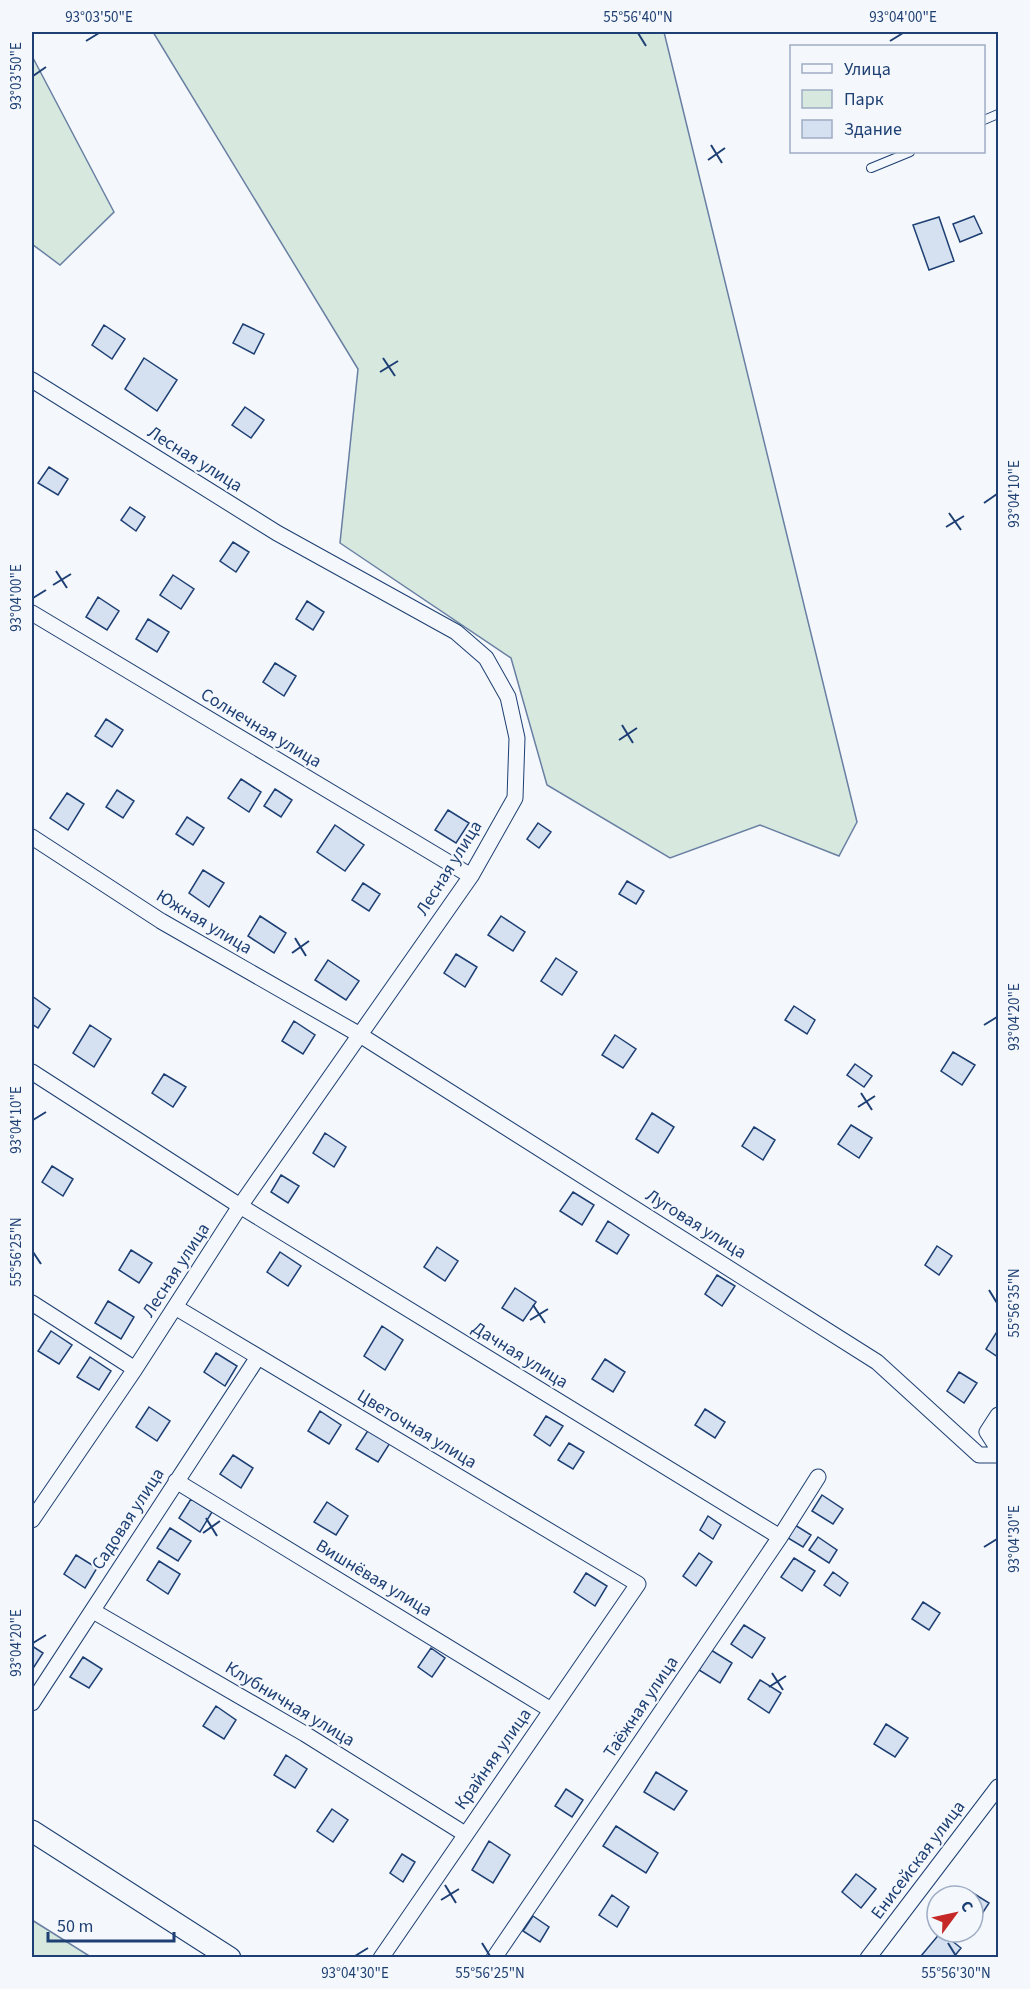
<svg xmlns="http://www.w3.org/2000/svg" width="1030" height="1989" font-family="'Source Sans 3',sans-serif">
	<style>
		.green { fill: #d7e8df; stroke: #687fa3; stroke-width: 1.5 }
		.building { fill: #d5e0f0; stroke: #1d3f73; stroke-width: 1.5 }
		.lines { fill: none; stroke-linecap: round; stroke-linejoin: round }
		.lane-casing { stroke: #1d3f73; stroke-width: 10 }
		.street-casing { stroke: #1d3f73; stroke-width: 17 }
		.secondary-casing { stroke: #1d3f73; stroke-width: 23 }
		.lane { stroke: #f4f7fb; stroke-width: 8 }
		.street { stroke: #f4f7fb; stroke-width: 15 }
		.secondary { stroke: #f4f7fb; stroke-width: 21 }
		.ticks { fill: none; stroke: #1d3f73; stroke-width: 2 }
		.labels { text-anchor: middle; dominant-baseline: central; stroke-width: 4.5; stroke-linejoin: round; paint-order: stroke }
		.street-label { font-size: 18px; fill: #1d3f73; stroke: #f4f7fb }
		.neatline { fill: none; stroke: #1d3f73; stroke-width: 2 }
		.ticks-label { font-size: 15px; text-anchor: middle; fill: #1d3f73 }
	</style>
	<rect width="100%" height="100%" fill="#f4f7fb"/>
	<!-- green -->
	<path class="green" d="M153 32H664L857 822 839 856 760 825 670 858 547 785 511 658 340 543 358 369Z
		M32 56 114 212 60 265 32 244Z
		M32 1920 91 1957H32Z"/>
	<!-- building -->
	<path class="building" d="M974 216 982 233 960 242 953 224Z
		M939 217 954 261 929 270 913 225Z
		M243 324 264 334 254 354 233 343Z
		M104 325 125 339 112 359 92 345Z
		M144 358 177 380 157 411 125 389Z
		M245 407 264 420 251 438 232 425Z
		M49 467 68 479 58 495 38 483Z
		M130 507 145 517 136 531 121 520Z
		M233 542 249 552 236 572 220 561Z
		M173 575 194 589 181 609 160 595Z
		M98 597 119 611 107 630 86 617Z
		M307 601 324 612 313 630 296 619Z
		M148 619 169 632 157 652 136 639Z
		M275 663 296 676 284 696 263 682Z
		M106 719 123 730 112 747 95 736Z
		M241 779 261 792 249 812 228 798Z
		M275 789 292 800 281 817 264 806Z
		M117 790 134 801 123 818 106 807Z
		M67 793 84 804 68 830 50 818Z
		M448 810 469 823 456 843 435 830Z
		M187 817 204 828 193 845 176 834Z
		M538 823 551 832 539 848 527 839Z
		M335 825 364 845 345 871 317 852Z
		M203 870 224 883 209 907 189 893Z
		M627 881 644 891 636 904 619 894Z
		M363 883 380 894 369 911 352 900Z
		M260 916 286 933 274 953 248 936Z
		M501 916 525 932 513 951 488 935Z
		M456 954 477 967 465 987 444 973Z
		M556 958 577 972 562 995 541 981Z
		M328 960 359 981 346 1000 315 980Z
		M32 996 50 1009 38 1028 32 1024Z
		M794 1006 815 1020 807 1034 785 1020Z
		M294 1021 315 1035 303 1054 282 1041Z
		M90 1025 111 1039 94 1067 73 1053Z
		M615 1035 636 1049 623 1068 602 1055Z
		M953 1052 975 1065 962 1085 941 1071Z
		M855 1064 872 1076 864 1087 847 1075Z
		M164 1074 186 1087 173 1107 152 1093Z
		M652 1113 674 1127 658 1153 636 1139Z
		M851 1125 872 1138 859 1158 838 1144Z
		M754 1127 775 1140 763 1160 742 1146Z
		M325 1133 346 1147 334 1167 313 1153Z
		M52 1166 73 1179 63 1196 42 1182Z
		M281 1175 299 1186 288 1203 271 1192Z
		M573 1192 594 1205 582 1225 560 1211Z
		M608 1221 629 1235 617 1254 596 1241Z
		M937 1246 952 1256 939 1275 925 1265Z
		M437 1247 458 1261 445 1281 424 1267Z
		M131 1250 152 1263 139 1283 119 1270Z
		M280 1252 301 1266 288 1286 267 1272Z
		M717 1275 735 1286 722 1306 705 1294Z
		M515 1288 536 1302 523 1321 502 1308Z
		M108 1301 134 1317 121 1339 95 1323Z
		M382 1326 403 1340 385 1370 364 1356Z
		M998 1330V1357L986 1349Z
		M51 1331 72 1345 59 1364 38 1351Z
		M216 1353 237 1366 225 1386 204 1372Z
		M90 1357 111 1371 99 1390 77 1377Z
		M605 1359 625 1372 613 1392 592 1379Z
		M959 1372 977 1383 964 1403 947 1391Z
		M149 1407 170 1421 157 1441 136 1427Z
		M705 1409 725 1422 715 1438 695 1425Z
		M320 1411 341 1425 329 1444 308 1431Z
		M546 1416 563 1426 550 1446 534 1435Z
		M369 1429 390 1443 378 1462 356 1449Z
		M569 1443 584 1452 573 1469 558 1460Z
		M233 1455 253 1468 241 1488 220 1474Z
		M822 1495 843 1509 833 1524 812 1511Z
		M191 1499 212 1512 200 1532 179 1518Z
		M327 1502 348 1516 336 1535 314 1522Z
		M708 1516 721 1525 713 1539 700 1530Z
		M795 1525 811 1535 803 1547 788 1538Z
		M170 1528 191 1541 178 1561 157 1548Z
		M818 1537 837 1550 829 1563 809 1550Z
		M699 1553 712 1562 696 1586 683 1576Z
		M76 1555 97 1568 85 1588 64 1574Z
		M794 1558 815 1571 802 1591 781 1577Z
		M159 1561 180 1574 168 1594 147 1580Z
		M833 1572 848 1583 840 1596 824 1585Z
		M586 1573 607 1586 595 1606 574 1592Z
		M923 1602 940 1613 929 1630 912 1619Z
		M744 1625 765 1638 752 1658 731 1644Z
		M32 1646 43 1653 32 1670Z
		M431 1648 445 1658 432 1677 418 1667Z
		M711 1650 732 1663 720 1683 699 1670Z
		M83 1657 102 1669 89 1688 70 1677Z
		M760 1680 781 1693 769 1713 748 1699Z
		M216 1706 236 1720 224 1739 203 1726Z
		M886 1724 908 1738 895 1757 874 1744Z
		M286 1755 307 1769 295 1788 274 1775Z
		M656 1772 687 1791 674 1810 644 1792Z
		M566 1789 583 1800 572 1817 555 1806Z
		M332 1809 348 1820 333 1842 317 1831Z
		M616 1826 658 1853 646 1873 603 1846Z
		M489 1841 510 1855 493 1883 472 1870Z
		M402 1854 415 1862 403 1882 390 1873Z
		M856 1874 876 1889 861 1908 842 1892Z
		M968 1890 989 1903 976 1923 973 1920V1896H964Z
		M612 1895 629 1907 617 1927 599 1915Z
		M533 1916 549 1927 540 1942 523 1931Z
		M941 1932 961 1948 953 1958H923L921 1956Z"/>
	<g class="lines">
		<defs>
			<path id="lane" d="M984 120 998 114
				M871 168 910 152"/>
			<path id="street" d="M32 380 277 533 456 632 486 658 508 697 517 738 515 798 471 876 240 1206 135 1369 32 1520
				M32 613 471 876
				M32 837 161 921 360 1035 877 1362 979 1455H998
				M32 1072 240 1206 780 1537
				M32 1303 135 1369
				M175 1307 638 1584 381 1958
				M998 1415 987 1432 998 1449
				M176 1481 551 1710
				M93 1611 305 1734 465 1834
				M32 1703 258 1357
				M494 1958 780 1537 818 1477
				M868 1958 998 1787"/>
			<path id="secondary" d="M32 1831 230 1958"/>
		</defs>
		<!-- lane casing -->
		<use href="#lane" class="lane-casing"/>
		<!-- street casing -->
		<use href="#street" class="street-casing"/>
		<!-- secondary casing -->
		<use href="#secondary" class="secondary-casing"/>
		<!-- lane -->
		<use href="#lane" class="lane"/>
		<!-- street -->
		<use href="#street" class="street"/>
		<!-- secondary -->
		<use href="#secondary" class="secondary"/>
	</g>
	<!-- ticks -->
	<path class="ticks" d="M638 33 646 46M86 41 99 33M890 41 903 33M33 76 46 67M711 145 722 163M708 160 725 148M383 358 395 376M380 372 398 361M984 503 997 494M949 513 961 530M946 527 964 516M56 571 67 588M53 585 71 574M33 598 46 590M622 725 633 743M619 740 637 728M295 938 306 956M292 953 309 941M984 1025 997 1017M861 1093 872 1110M858 1107 875 1096M33 1120 46 1112M33 1252 41 1264M989 1290 997 1303M533 1305 545 1323M530 1320 548 1309M206 1518 217 1536M203 1533 220 1521M984 1547 997 1539M33 1643 46 1635M772 1673 783 1690M769 1687 786 1676M445 1885 456 1903M441 1900 459 1889M482 1943 490 1956M948 1943 956 1956M355 1956 368 1948"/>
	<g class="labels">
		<!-- street labels -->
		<g class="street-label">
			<text transform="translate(195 459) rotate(32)">Лесная улица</text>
			<text transform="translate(261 728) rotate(31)">Солнечная улица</text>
			<text transform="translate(449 868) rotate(-58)">Лесная улица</text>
			<text transform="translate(204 922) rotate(31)">Южная улица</text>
			<text transform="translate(696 1224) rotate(32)">Луговая улица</text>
			<text transform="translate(176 1270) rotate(-57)">Лесная улица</text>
			<text transform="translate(520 1355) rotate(32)">Дачная улица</text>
			<text transform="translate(417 1429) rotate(31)">Цветочная улица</text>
			<text transform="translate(128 1519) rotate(-57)">Садовая улица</text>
			<text transform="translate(374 1578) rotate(31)">Вишнёвая улица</text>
			<text transform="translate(290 1704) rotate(31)">Клубничная улица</text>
			<text transform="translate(641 1707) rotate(-56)">Таёжная улица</text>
			<text transform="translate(493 1759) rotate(-55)">Крайняя улица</text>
			<text transform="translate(918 1860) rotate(-53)">Енисейская улица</text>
		</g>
	</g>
	<!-- border -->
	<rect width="1030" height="1989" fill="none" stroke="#f4f7fb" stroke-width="66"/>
	<!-- legend -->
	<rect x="790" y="45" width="195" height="108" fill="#f4f7fb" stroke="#9eadc5" stroke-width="1.5"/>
	<rect x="802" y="64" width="30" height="9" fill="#f4f7fb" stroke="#9eadc5" stroke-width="1.5"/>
	<text x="844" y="75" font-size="18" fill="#1d3f73">Улица</text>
	<rect x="802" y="90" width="30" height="18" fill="#d7e8df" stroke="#9eadc5" stroke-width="1.5"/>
	<text x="844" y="105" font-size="18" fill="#1d3f73">Парк</text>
	<rect x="802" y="120" width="30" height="18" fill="#d5e0f0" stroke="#9eadc5" stroke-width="1.5"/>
	<text x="844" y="135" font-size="18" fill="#1d3f73">Здание</text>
	<!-- north arrow -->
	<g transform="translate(955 1914) rotate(57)"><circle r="28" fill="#f4f7fb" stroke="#9eadc5" stroke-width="1.5"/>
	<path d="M0-4.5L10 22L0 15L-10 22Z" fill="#c62828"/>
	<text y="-9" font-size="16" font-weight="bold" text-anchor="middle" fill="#1d3f73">С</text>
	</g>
	<!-- scale -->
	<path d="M48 1932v9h126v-9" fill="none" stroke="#1d3f73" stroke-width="3"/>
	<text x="57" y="1932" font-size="18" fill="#1d3f73" stroke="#f4f7fb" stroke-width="4.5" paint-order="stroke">50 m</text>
	<rect x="33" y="33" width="964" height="1923" class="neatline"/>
	<g class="ticks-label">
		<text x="99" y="22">93°03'50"E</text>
		<text x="638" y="22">55°56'40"N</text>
		<text x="903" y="22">93°04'00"E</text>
		<text transform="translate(16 76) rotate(-90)" y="5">93°03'50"E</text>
		<text transform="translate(1014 494) rotate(-90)" y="5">93°04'10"E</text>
		<text transform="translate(16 598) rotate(-90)" y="5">93°04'00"E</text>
		<text transform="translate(1014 1017) rotate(-90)" y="5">93°04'20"E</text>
		<text transform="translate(16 1120) rotate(-90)" y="5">93°04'10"E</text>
		<text transform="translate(16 1252) rotate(-90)" y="5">55°56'25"N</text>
		<text transform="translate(1014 1303) rotate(-90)" y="5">55°56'35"N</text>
		<text transform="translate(1014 1539) rotate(-90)" y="5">93°04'30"E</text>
		<text transform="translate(16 1643) rotate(-90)" y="5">93°04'20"E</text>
		<text x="355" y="1978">93°04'30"E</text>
		<text x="490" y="1978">55°56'25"N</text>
		<text x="956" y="1978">55°56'30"N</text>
	</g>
</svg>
